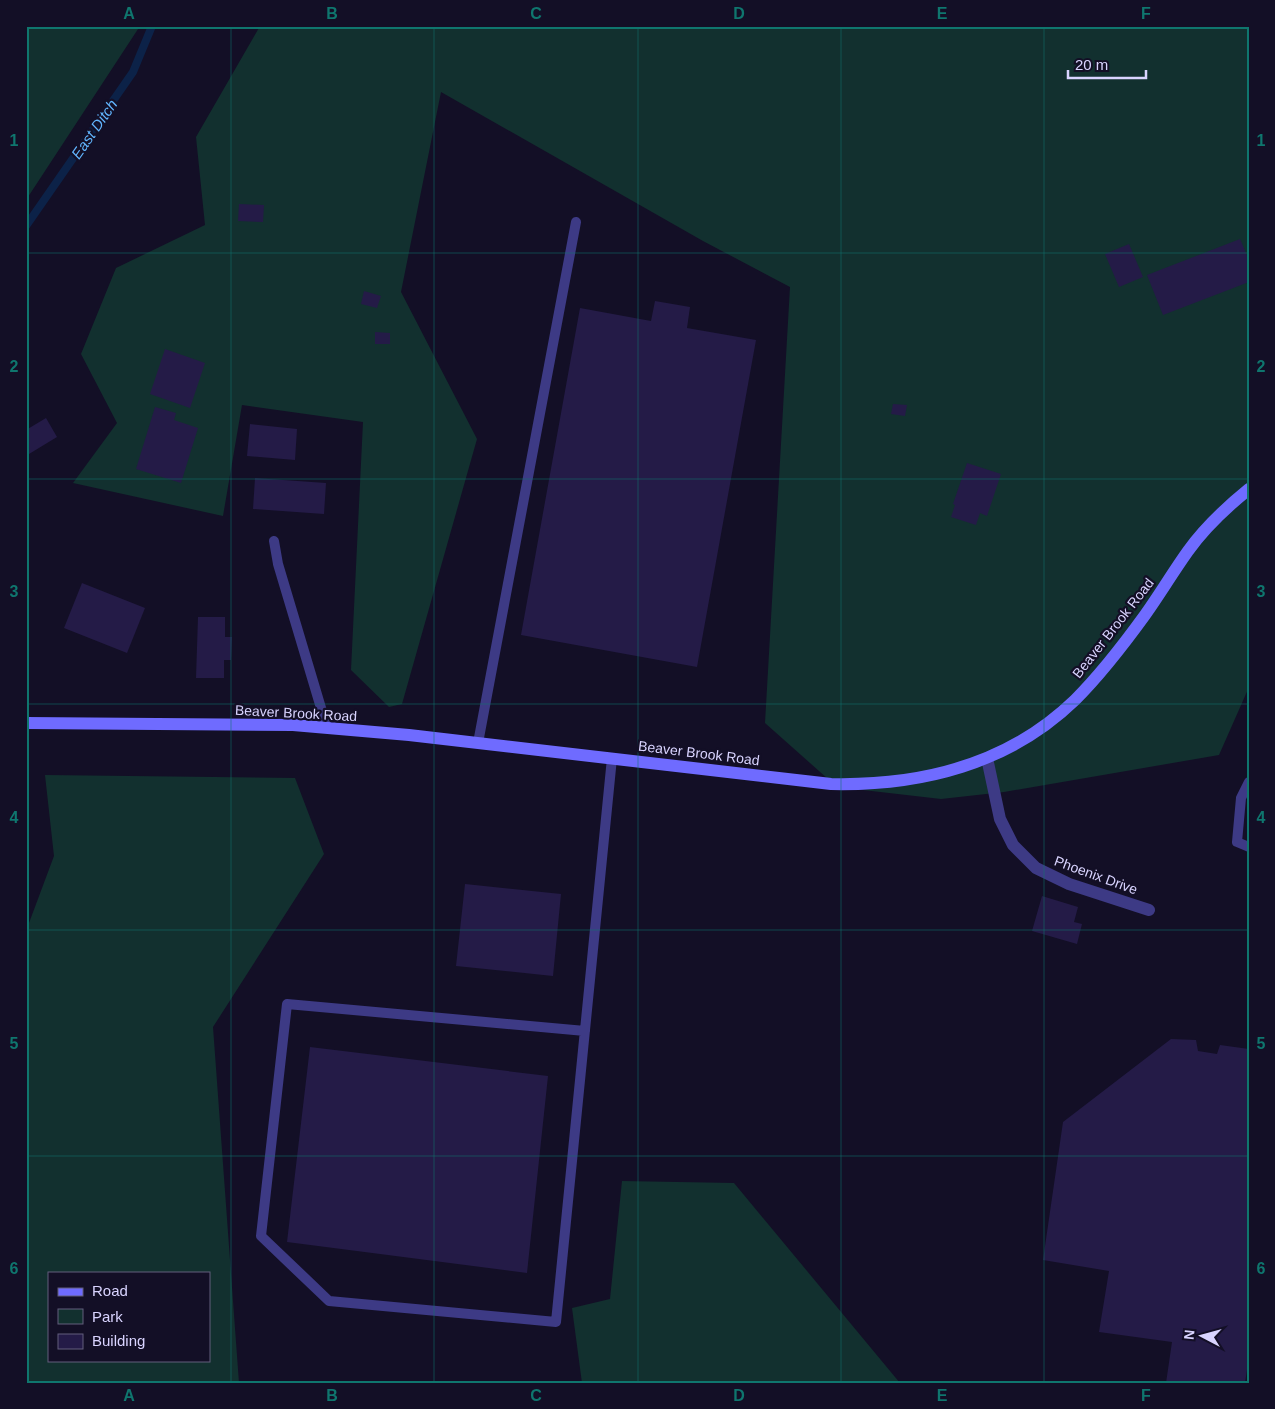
<svg xmlns="http://www.w3.org/2000/svg" width="1275" height="1409" font-family="Helvetica,sans-serif">
	<style>
		.green { fill: #12302f; fill-rule: evenodd }
		.lines { fill: none; stroke-linecap: round; stroke-linejoin: round }
		.stream { stroke: #0c2248; stroke-width: 8 }
		.building { fill: #241b47 }
		.lane { stroke: #3d3a85; stroke-width: 10 }
		.street { stroke: #3d3a85; stroke-width: 12 }
		.secondary { stroke: #6f6bff; stroke-width: 12 }
		.grid { fill: none; stroke: #0f766e; stroke-width: 1; stroke-opacity: 0.55 }
		.labels { text-anchor: middle; dominant-baseline: central; stroke-width: 4.5; stroke-linejoin: round; paint-order: stroke }
		.street-label { font-size: 14px; fill: #d9d4ff; stroke: #130f26 }
		.water-label { font-size: 15px; font-style: italic; fill: #62b6ff; stroke: #130f26 }
		.neatline { fill: none; stroke: #0f766e; stroke-width: 2 }
		.grid-label { font-size: 16px; text-anchor: middle; font-weight: bold; fill: #0f766e }
	</style>
	<rect width="100%" height="100%" fill="#130f26"/>
	<!-- green -->
	<path class="green" d="M26 26H140L26 200Z
		M260 26H1249V687L1219 755 1004 792 941 799 837 787 765 723 790 287 703 241 441 92 401 292 477 439 402 704 389 707 351 670 363 422 242 405 223 516 73 483 117 423 81 354 116 268 205 225 196 137Z
		M45 775 295 778 324 854 213 1027 239 1383H26V931L54 856ZM49 1273H209V1360H49Z
		M622 1181 734 1183 900 1383H582L572 1308 610 1299Z"/>
	<g class="lines">
		<!-- stream -->
		<path class="stream" d="M26 226 133 72 152 26"/>
	</g>
	<!-- building -->
	<path class="building" d="M239 204 264 205 263 222 238 221Z
		M1240 239 1249 260V282L1163 315 1147 275Z
		M1129 244 1143 277 1119 287 1105 254Z
		M364 291 381 296 377 308 361 304Z
		M655 301 690 307 687 328 756 340 697 667 521 635 580 308 651 321Z
		M375 332 390 333V344H375Z
		M165 349 205 363 190 408 150 394Z
		M893 404 907 405 905 416 891 414Z
		M155 407 176 413 174 420 198 428 181 483 136 469Z
		M46 418 57 437 29 454 26 450V430Z
		M250 424 297 429 295 460 247 456Z
		M967 463 1001 474 987 516 980 513 976 525 951 517 955 505 953 504Z
		M255 478 326 483 324 514 253 509Z
		M82 583 145 608 127 653 64 628Z
		M198 617H225V637H232L231 660H224V678H196Z
		M465 884 561 894 553 976 456 966Z
		M1042 896 1078 907 1074 922 1082 924 1077 944 1032 931Z
		M1171 1039 1196 1040 1198 1051 1217 1054 1220 1045 1249 1049V1356L1245 1383H1166L1172 1342 1099 1332 1109 1271 1043 1260 1063 1122Z
		M310 1047 548 1076 527 1273 287 1242Z"/>
	<g class="lines">
		<!-- lane -->
		<path class="lane" d="M274 541 278 564 327 728
			M478 743 576 222
			M1249 782 1241 798 1237 842 1249 847
			M585 1031 287 1004 261 1236 329 1301 556 1322 612 758"/>
		<!-- street -->
		<path class="street" d="M987 758 1000 819 1013 845 1036 868 1069 884 1149 910"/>
		<!-- secondary -->
		<path class="secondary" d="M26 723 293 725 409 735 831 784C921 786 1009 764 1075 700 1101 674 1124 644 1145 615 1160 594 1173 572 1188 551 1203 530 1228 506 1249 489"/>
	</g>
	<!-- grid -->
	<path class="grid" d="M231 26V1383M434 26V1383M638 26V1383M841 26V1383M1044 26V1383M26 253H1249M26 479H1249M26 704H1249M26 930H1249M26 1156H1249"/>
	<g class="labels">
		<!-- street labels -->
		<g class="street-label">
			<text transform="translate(1113 628) rotate(-52)">Beaver Brook Road</text>
			<text transform="translate(296 713) rotate(3)">Beaver Brook Road</text>
			<text transform="translate(699 753) rotate(7)">Beaver Brook Road</text>
			<text transform="translate(1096 875) rotate(20)">Phoenix Drive</text>
		</g>
		<!-- water labels -->
		<g class="water-label">
			<text transform="translate(94 129) rotate(-55)">East Ditch</text>
		</g>
	</g>
	<!-- border -->
	<rect width="1275" height="1409" fill="none" stroke="#130f26" stroke-width="55"/>
	<!-- legend -->
	<rect x="48" y="1272" width="162" height="90" fill="#130f26" stroke="#625e7d"/>
	<rect x="58" y="1288" width="25" height="8" fill="#6f6bff" stroke="#625e7d"/>
	<text x="92" y="1296" font-size="15" fill="#d9d4ff">Road</text>
	<rect x="58" y="1309" width="25" height="15" fill="#12302f" stroke="#625e7d"/>
	<text x="92" y="1322" font-size="15" fill="#d9d4ff">Park</text>
	<rect x="58" y="1334" width="25" height="15" fill="#241b47" stroke="#625e7d"/>
	<text x="92" y="1346" font-size="15" fill="#d9d4ff">Building</text>
	<!-- north arrow -->
	<g transform="translate(1202 1336) rotate(276)" stroke="#130f26" stroke-width="4" paint-order="stroke">
	<path d="M0-4L9 19L0 12L-9 19Z" fill="#d9d4ff"/>
	<text y="-8" font-size="14" font-weight="bold" text-anchor="middle" fill="#d9d4ff">N</text>
	</g>
	<!-- scale -->
	<path d="M1068 70v8h78v-8" fill="none" stroke="#d9d4ff" stroke-width="2.5"/>
	<text x="1075" y="70" font-size="15" fill="#d9d4ff" stroke="#130f26" stroke-width="4" paint-order="stroke">20 m</text>
	<rect x="28" y="28" width="1220" height="1354" class="neatline"/>
	<g class="grid-label">
		<text x="129" y="19">A</text>
		<text x="332" y="19">B</text>
		<text x="536" y="19">C</text>
		<text x="739" y="19">D</text>
		<text x="942" y="19">E</text>
		<text x="1146" y="19">F</text>
		<text x="14" y="146">1</text>
		<text x="1261" y="146">1</text>
		<text x="14" y="372">2</text>
		<text x="1261" y="372">2</text>
		<text x="14" y="597">3</text>
		<text x="1261" y="597">3</text>
		<text x="14" y="823">4</text>
		<text x="1261" y="823">4</text>
		<text x="14" y="1049">5</text>
		<text x="1261" y="1049">5</text>
		<text x="14" y="1274">6</text>
		<text x="1261" y="1274">6</text>
		<text x="129" y="1401">A</text>
		<text x="332" y="1401">B</text>
		<text x="536" y="1401">C</text>
		<text x="739" y="1401">D</text>
		<text x="942" y="1401">E</text>
		<text x="1146" y="1401">F</text>
	</g>
</svg>
